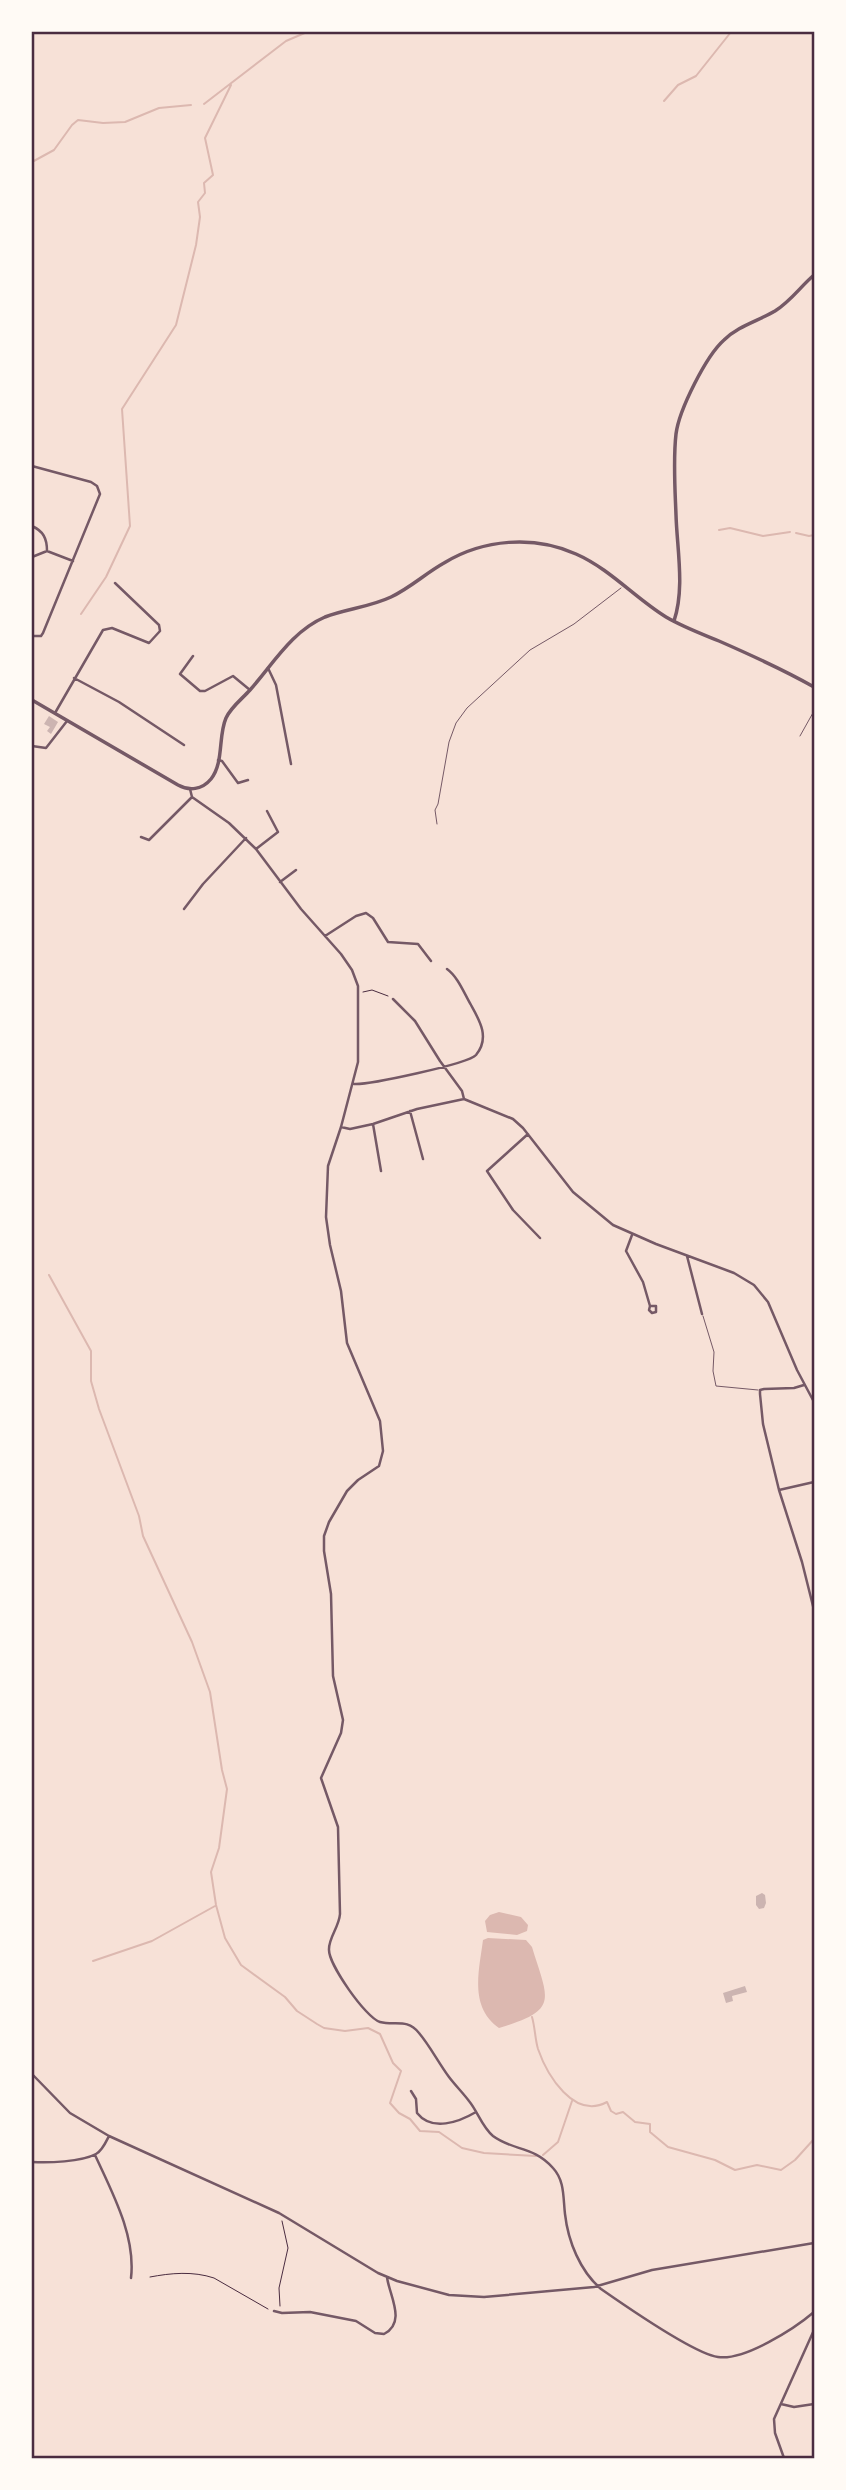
<svg xmlns="http://www.w3.org/2000/svg" width="846" height="2490" font-family="Poppins,sans-serif">
	<style>
		.water { fill: #dcb8b0 }
		.lines { fill: none; stroke-linecap: round; stroke-linejoin: round }
		.stream { stroke: #dcb8b0; stroke-width: 2 }
		.building { fill: #ccb4b1 }
		.path { stroke: #4a2c40; stroke-width: 1 }
		.service { stroke: #755966; stroke-width: 1 }
		.minor { stroke: #755966; stroke-width: 2.5 }
		.tertiary { stroke: #755966; stroke-width: 3.5 }
		.neatline { fill: none; stroke: #4a2c40; stroke-width: 2.5 }
	</style>
	<rect width="100%" height="100%" fill="#f7e1d7"/>
	<!-- water -->
	<path class="water" d="M499 1912 521 1917 528 1925 527 1931 517 1935 487 1932 485 1921 490 1915Z
		M488 1938 526 1940 532 1947C548 2000 560 2010 499 2028 469 2007 479 1971 483 1940Z"/>
	<g class="lines">
		<!-- stream -->
		<path class="stream" d="M664 101 678 85 696 76 731 32
			M204 104 286 41 307 32
			M32 162 54 150 72 125 78 120 103 123 125 122 159 108 191 105
			M719 530 730 528 763 536 790 532
			M796 533 809 536 814 535
			M81 614 106 577 130 526 122 409 176 325 196 245 200 217 198 202 205 193 204 183 213 175 205 138 231 85
			M49 1275 91 1351V1381L99 1409 139 1516 143 1536 192 1642 210 1692 222 1770 227 1789 219 1848 211 1872 216 1905 225 1938 241 1965 285 1997 297 2011 317 2024 324 2028 345 2031 368 2028 380 2034 393 2063 401 2071 390 2103 399 2113 410 2119 420 2131 439 2132 462 2148 484 2153 536 2156
			M93 1961 152 1941 215 1906
			M532 2017C535 2027 535 2039 538 2049 547 2075 574 2120 607 2102L611 2111 616 2114 623 2112 635 2122 650 2124V2132L668 2147 715 2160 735 2170 757 2165 781 2170 795 2160 814 2139
			M543 2155 558 2142 572 2101"/>
	</g>
	<!-- building -->
	<path class="building" d="M49 716 58 722 51 734 47 731 50 727 44 724Z
		M762 1893 765 1895 766 1903 764 1908 759 1909 756 1905V1896Z
		M745 1986 747 1992 732 1996 733 2001 726 2003 723 1993Z"/>
	<g class="lines">
		<!-- path -->
		<path class="path" d="M363 992 372 990 388 996
			M150 2277C171 2273 193 2271 214 2278L268 2309
			M280 2306 279 2288 288 2248 282 2221"/>
		<!-- service -->
		<path class="service" d="M800 736 814 711
			M437 824 435 810 438 804 449 742 456 723 467 708 530 650 574 624 621 588
			M703 1316 714 1352 713 1371 716 1386 758 1390"/>
		<!-- minor -->
		<path class="minor" d="M32 466 91 482 97 486 100 494 43 633 41 636H32
			M32 526C43 531 47 538 47 551L32 557
			M47 551 73 561
			M193 656 180 674 200 691H205L233 676 250 690
			M268 668 276 685 291 764
			M74 678 119 702 184 745
			M55 713 103 630 112 628 149 643 160 631 159 625 115 583
			M32 746 46 748 67 721
			M218 760 222 761 238 783 248 780
			M190 789 192 797 229 823 256 849 301 909 341 954 352 970 358 986V1062L341 1127 328 1166 326 1217 330 1245 341 1291 347 1343 380 1421 383 1451 379 1466 358 1480 347 1491 329 1522 324 1536V1551L331 1594 333 1676 343 1720 341 1733 321 1778 338 1827 340 1914C339 1927 329 1937 329 1949 328 1964 366 2018 380 2022 395 2026 407 2018 419 2033 430 2046 438 2062 449 2077 455 2085 463 2093 469 2101 478 2112 482 2127 493 2136 513 2151 534 2146 553 2168 565 2181 563 2198 565 2214 568 2241 580 2271 601 2289 624 2305 694 2354 718 2357 744 2361 794 2329 814 2312
			M141 837 149 840 192 797
			M256 849 278 832 267 811
			M280 882 296 870
			M184 909 203 884 246 838
			M325 936 356 916 366 913 373 918 388 942 418 944 431 961
			M393 999 415 1021 440 1061 462 1091 464 1099
			M354 1084C368 1085 468 1064 476 1055 490 1038 480 1021 471 1005 464 993 458 977 447 969
			M410 1111 423 1159
			M373 1124 381 1171
			M341 1127 350 1129 373 1124 417 1109 464 1099 513 1119 523 1128 573 1192 613 1225 656 1244 734 1273 754 1285 768 1302 797 1370 814 1402
			M528 1134 487 1171 513 1210 540 1238
			M632 1235 626 1251 643 1282 650 1306 649 1310 652 1313 656 1312V1306H650
			M687 1256 702 1314
			M804 1385 794 1388 764 1389 760 1390V1394L763 1424 779 1490 802 1562 814 1610
			M779 1490 814 1482
			M32 2074 70 2113 109 2136 279 2213 378 2273 397 2281 449 2295 484 2297 594 2287 652 2270 814 2243
			M411 2091 416 2099 417 2113C432 2132 459 2122 476 2112
			M95 2155C112 2192 136 2236 131 2278
			M32 2162C48 2163 81 2162 96 2154 102 2151 106 2142 109 2136
			M274 2311 282 2313 310 2312 356 2321 375 2333 384 2334C407 2322 389 2295 387 2277
			M781 2404 794 2407 814 2404
			M784 2458 775 2433 774 2419 814 2330"/>
		<!-- tertiary -->
		<path class="tertiary" d="M674 621C685 588 677 549 676 515 675 488 673 460 676 434 679 410 706 356 724 340 738 326 758 321 775 311 791 301 800 287 814 275
			M32 700 178 785C189 791 202 790 211 779 224 763 218 736 226 718 231 707 242 699 250 690 273 664 292 631 325 617 346 609 370 607 391 597 410 588 426 573 444 563 483 539 534 535 576 554 610 569 635 598 666 617 683 627 702 634 719 641 751 655 784 670 814 687"/>
	</g>
	<!-- border -->
	<rect width="846" height="2490" fill="none" stroke="#fffaf5" stroke-width="66"/>
	<rect x="33" y="33" width="780" height="2424" class="neatline"/>
</svg>
